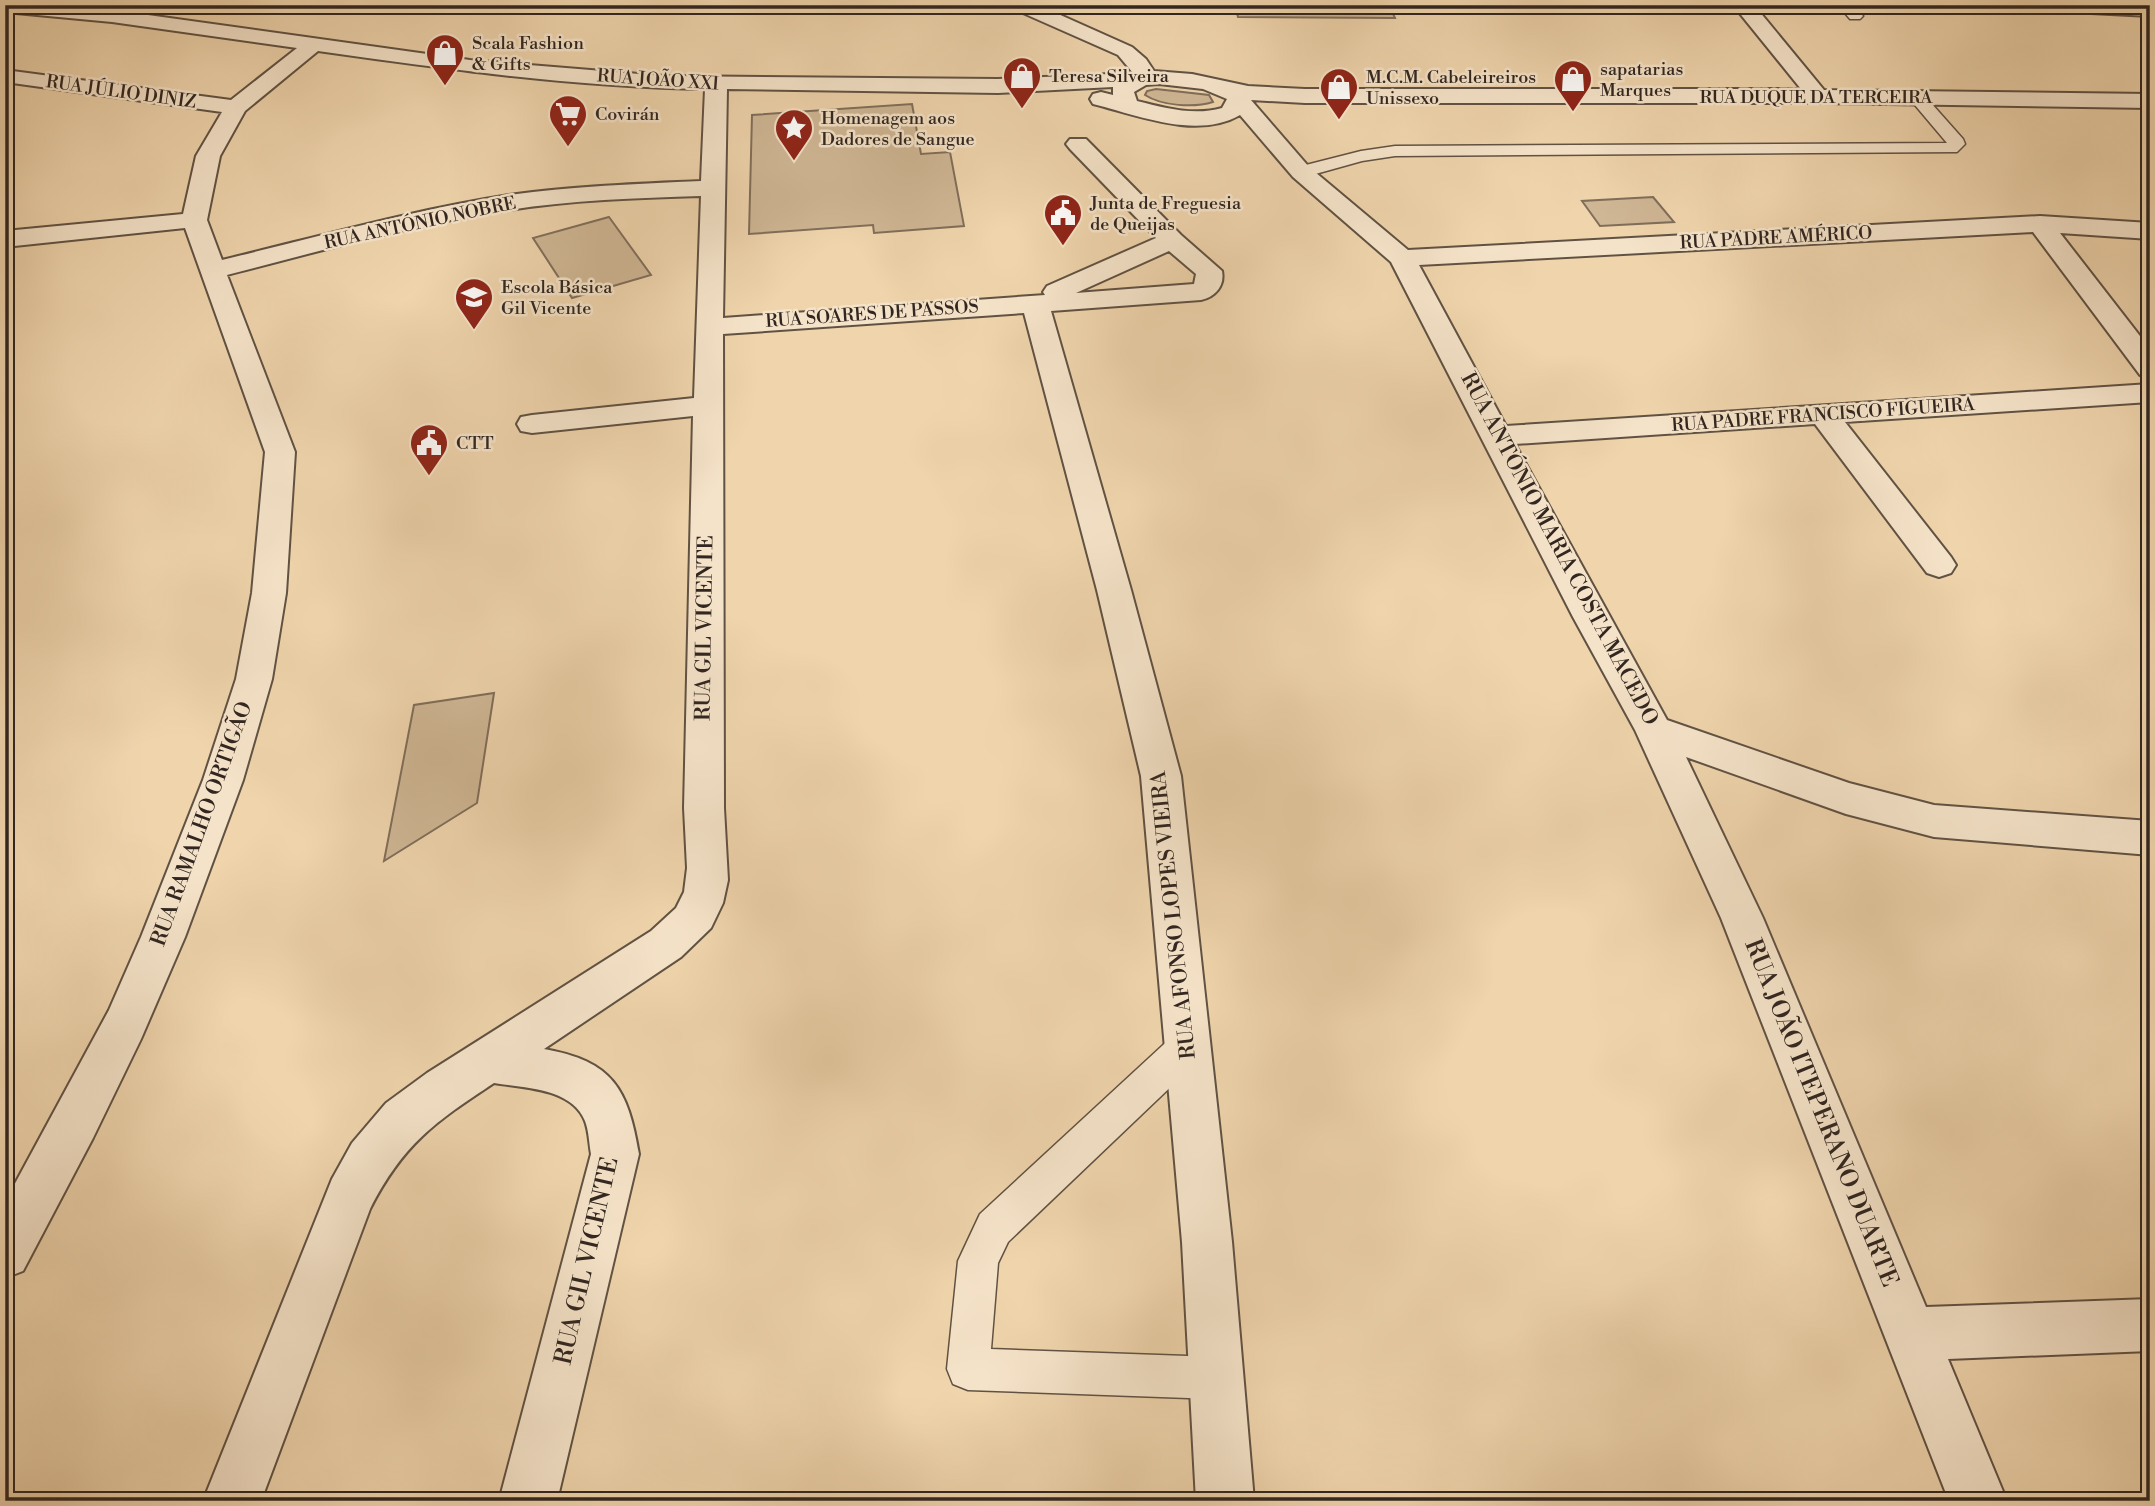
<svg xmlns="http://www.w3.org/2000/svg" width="2155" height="1506" font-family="'Libre Bodoni',serif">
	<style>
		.green { fill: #cfb694; stroke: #806e5a; stroke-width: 2 }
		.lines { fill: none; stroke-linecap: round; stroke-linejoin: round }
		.lane-casing { stroke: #605243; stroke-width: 3 }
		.street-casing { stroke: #605243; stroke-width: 4 }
		.lane { fill: #f5e3c9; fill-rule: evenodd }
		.street { fill: #f5e3c9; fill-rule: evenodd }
		.labels { text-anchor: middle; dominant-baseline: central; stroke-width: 5; stroke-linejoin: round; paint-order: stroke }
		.far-poi-label { font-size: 18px; fill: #312620; stroke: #f5e3c9; text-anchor: start }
		.far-street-label { font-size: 18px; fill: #312620; stroke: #f5e3c9 }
		.street-label { font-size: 21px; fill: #312620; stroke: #f5e3c9 }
		.near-street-label { font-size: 24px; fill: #312620; stroke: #f5e3c9 }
	</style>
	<rect width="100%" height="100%" fill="#efd4ac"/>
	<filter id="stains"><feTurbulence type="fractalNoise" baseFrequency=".00286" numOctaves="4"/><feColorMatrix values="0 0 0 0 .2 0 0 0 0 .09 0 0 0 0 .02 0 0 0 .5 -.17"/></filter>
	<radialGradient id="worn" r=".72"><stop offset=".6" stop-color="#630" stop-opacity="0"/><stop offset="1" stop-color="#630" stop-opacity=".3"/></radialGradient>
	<!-- green -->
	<path class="green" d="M1235 5H1389L1395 18 1238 17Z
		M1156 89 1209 95 1213 102C1194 108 1162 106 1145 95L1147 91Z
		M912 104 921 154 950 152 964 226 874 233 873 225 749 234 752 115Z
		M1653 197 1674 222 1600 226 1582 201Z
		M609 217 651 275 572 298 533 238Z
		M494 693 477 803 384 861 414 705Z"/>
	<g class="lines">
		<defs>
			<path id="lane" d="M1838 5H1854L1863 16 1860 19H1850Z
				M1917 93 1923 94 1963 139 1965 144 1957 152 1395 156 1362 161 1301 178 1292 172 1294 168 1361 151 1395 146 1947 143 1909 98Z
				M1188 1030 1201 1034 1206 1046 1201 1058 1008 1242 998 1263 991 1349 1216 1357 1231 1363 1237 1378 1231 1393 1216 1399 968 1390 953 1384 947 1369 958 1261 980 1214 1175 1034Z"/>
			<path id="street" d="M5 5H60L112 10 470 60 664 76 998 79 1133 73 1118 55 1014 9 1011 5H1038L1132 47 1146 59 1154 71 1192 74 1248 86 1305 89H1801L1733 5H1754L1824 90 2150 94V108L1818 103H1305L1251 100 1309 167 1408 250 2040 216 2150 223V239L2060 233 2150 349V378L2140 375 2033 232 1419 265 1506 426 2150 384V402L1845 422 1951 557 1956 565 1951 573 1939 577 1927 573 1815 424 1515 444 1667 720 1849 783 1934 805 2150 821V855L1934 837 1846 814 1686 757 1763 918 1926 1307 2150 1299V1351L1948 1359 2007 1501H1949L1721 918 1635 730 1573 617 1391 262 1293 177 1240 115C1197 140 1137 115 1093 104L1090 99 1093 94 1101 92 1113 95V87L998 93 727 89 723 318 1045 295 1043 292 1047 286 1156 238 1070 149 1066 144 1070 139H1086L1181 235 1222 271C1225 286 1215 297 1201 300L1051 311 1131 590 1181 776 1232 1242 1254 1501H1196L1182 1242 1141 776 1097 590 1024 313 723 334 724 808 728 880 723 903 711 928 681 957 544 1049C613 1061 628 1089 639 1154L557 1501H499L591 1154C589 1144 589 1131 585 1121 572 1088 524 1088 494 1083 435 1122 403 1144 370 1209L261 1501H203L332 1179 352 1143 386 1103 427 1073 651 931 676 908 684 892 687 868 684 808 693 416 532 433 521 431 517 424 521 417 532 415 694 398 701 196C636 198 572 200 509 210 413 224 321 251 227 275L295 452 286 593 272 679 243 780 185 937 141 1039 93 1138 23 1271 5 1278V1202L109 1010 141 937 203 780 236 679 252 593 265 452 185 228 5 247V231L183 214 196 156 222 112 5 82V70L231 100 297 48 112 22 5 12ZM318 51C446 69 576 87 705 89L701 181C637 184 573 186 509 195 412 210 317 237 222 260L207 220 220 156 245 111ZM1159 84 1203 89 1227 99 1222 108C1194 116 1165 108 1137 101L1134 92 1146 85ZM1169 251 1196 274 1194 284 1076 293Z
				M2041 5H2150V16L2051 11Z"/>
		</defs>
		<!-- lane casing -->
		<use href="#lane" class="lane-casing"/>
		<!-- street casing -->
		<use href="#street" class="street-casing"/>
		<!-- lane -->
		<use href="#lane" class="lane"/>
		<!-- street -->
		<use href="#street" class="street"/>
	</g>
	<!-- icons -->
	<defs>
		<symbol id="shop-pin" viewBox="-11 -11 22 30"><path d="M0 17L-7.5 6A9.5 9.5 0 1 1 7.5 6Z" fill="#8f2418" stroke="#f5e3c9"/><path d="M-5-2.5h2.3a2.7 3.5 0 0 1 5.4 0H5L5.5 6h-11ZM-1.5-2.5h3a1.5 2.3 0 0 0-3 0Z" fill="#fff"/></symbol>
		<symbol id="supermarket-pin" viewBox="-11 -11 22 30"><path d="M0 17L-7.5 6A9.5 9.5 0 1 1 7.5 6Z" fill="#8f2418" stroke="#f5e3c9"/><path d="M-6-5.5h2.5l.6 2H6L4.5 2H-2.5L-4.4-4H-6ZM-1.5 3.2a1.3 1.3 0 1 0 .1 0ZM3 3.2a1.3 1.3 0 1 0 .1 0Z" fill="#fff"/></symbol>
		<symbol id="sight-pin" viewBox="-11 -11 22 30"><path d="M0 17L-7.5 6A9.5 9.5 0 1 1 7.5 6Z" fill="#8f2418" stroke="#f5e3c9"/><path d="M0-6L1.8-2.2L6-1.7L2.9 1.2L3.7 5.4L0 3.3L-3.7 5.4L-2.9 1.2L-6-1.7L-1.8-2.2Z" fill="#fff"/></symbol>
		<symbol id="civic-pin" viewBox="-11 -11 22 30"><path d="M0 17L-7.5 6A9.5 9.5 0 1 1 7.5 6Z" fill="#8f2418" stroke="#f5e3c9"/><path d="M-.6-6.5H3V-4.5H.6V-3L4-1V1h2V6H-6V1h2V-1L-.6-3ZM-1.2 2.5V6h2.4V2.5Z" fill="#fff"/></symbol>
		<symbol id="school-pin" viewBox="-11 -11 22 30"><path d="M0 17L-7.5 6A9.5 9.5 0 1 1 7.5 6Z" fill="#8f2418" stroke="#f5e3c9"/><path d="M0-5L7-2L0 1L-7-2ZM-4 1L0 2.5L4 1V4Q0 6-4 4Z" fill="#fff"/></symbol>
	</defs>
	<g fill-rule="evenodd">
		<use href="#shop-pin" x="423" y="31" width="44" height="60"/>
		<use href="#shop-pin" x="1000" y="54" width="44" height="60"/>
		<use href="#shop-pin" x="1551" y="57" width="44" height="60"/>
		<use href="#shop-pin" x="1317" y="65" width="44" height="60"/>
		<use href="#supermarket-pin" x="546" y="92" width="44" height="60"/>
		<use href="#sight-pin" x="772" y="106" width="44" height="60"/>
		<use href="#civic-pin" x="1041" y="191" width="44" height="60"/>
		<use href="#school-pin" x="452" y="275" width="44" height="60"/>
		<use href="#civic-pin" x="407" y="421" width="44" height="60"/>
	</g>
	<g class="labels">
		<!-- far-poi labels -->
		<g class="far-poi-label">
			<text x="472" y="43">Scala Fashion<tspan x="472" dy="21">&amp; Gifts</tspan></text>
			<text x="1600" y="69">sapatarias<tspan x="1600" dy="21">Marques</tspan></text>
			<text x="1049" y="76">Teresa Silveira</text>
			<text x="1366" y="77">M.C.M. Cabeleireiros<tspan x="1366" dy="21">Unissexo</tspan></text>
			<text x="595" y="114">Covirán</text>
			<text x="821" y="118">Homenagem aos<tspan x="821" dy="21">Dadores de Sangue</tspan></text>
			<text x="1090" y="203">Junta de Freguesia<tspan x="1090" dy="21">de Queijas</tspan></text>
			<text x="501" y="287">Escola Básica<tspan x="501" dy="21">Gil Vicente</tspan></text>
			<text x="456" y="443">CTT</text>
		</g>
		<!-- far-street labels -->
		<g class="far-street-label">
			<text transform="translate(658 80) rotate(4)">RUA JOÃO XXI</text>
			<text transform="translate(121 92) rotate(8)">RUA JÚLIO DINIZ</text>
			<text x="1816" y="97">RUA DUQUE DA TERCEIRA</text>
			<text transform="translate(420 223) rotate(-12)">RUA ANTÓNIO NOBRE</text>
			<text transform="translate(1776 238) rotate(-3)">RUA PADRE AMÉRICO</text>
			<text transform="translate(872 314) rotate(-4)">RUA SOARES DE PASSOS</text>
			<text transform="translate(1823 415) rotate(-4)">RUA PADRE FRANCISCO FIGUEIRA</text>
		</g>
		<!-- street labels -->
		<g class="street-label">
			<text transform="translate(1559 549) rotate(62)">RUA ANTÓNIO MARIA COSTA MACEDO</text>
			<text transform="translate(705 628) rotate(-89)">RUA GIL VICENTE</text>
			<text transform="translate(202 824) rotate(-70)">RUA RAMALHO ORTIGÃO</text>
			<text transform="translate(1174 915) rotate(-96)">RUA AFONSO LOPES VIEIRA</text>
		</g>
		<!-- near-street labels -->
		<g class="near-street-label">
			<text transform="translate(1821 1113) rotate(68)">RUA JOÃO ITEPERANO DUARTE</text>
			<text transform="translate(587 1261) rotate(-77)">RUA GIL VICENTE</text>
		</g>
	</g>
	<!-- margin -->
	<rect width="2155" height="1506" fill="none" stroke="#efd4ac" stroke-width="28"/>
	<rect x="7" y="7" width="2141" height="1492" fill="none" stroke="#312620" stroke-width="3.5"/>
	<rect x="14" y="14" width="2127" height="1478" fill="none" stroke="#312620" stroke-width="2"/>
	<rect width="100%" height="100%" filter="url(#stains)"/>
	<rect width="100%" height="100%" fill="url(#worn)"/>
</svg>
